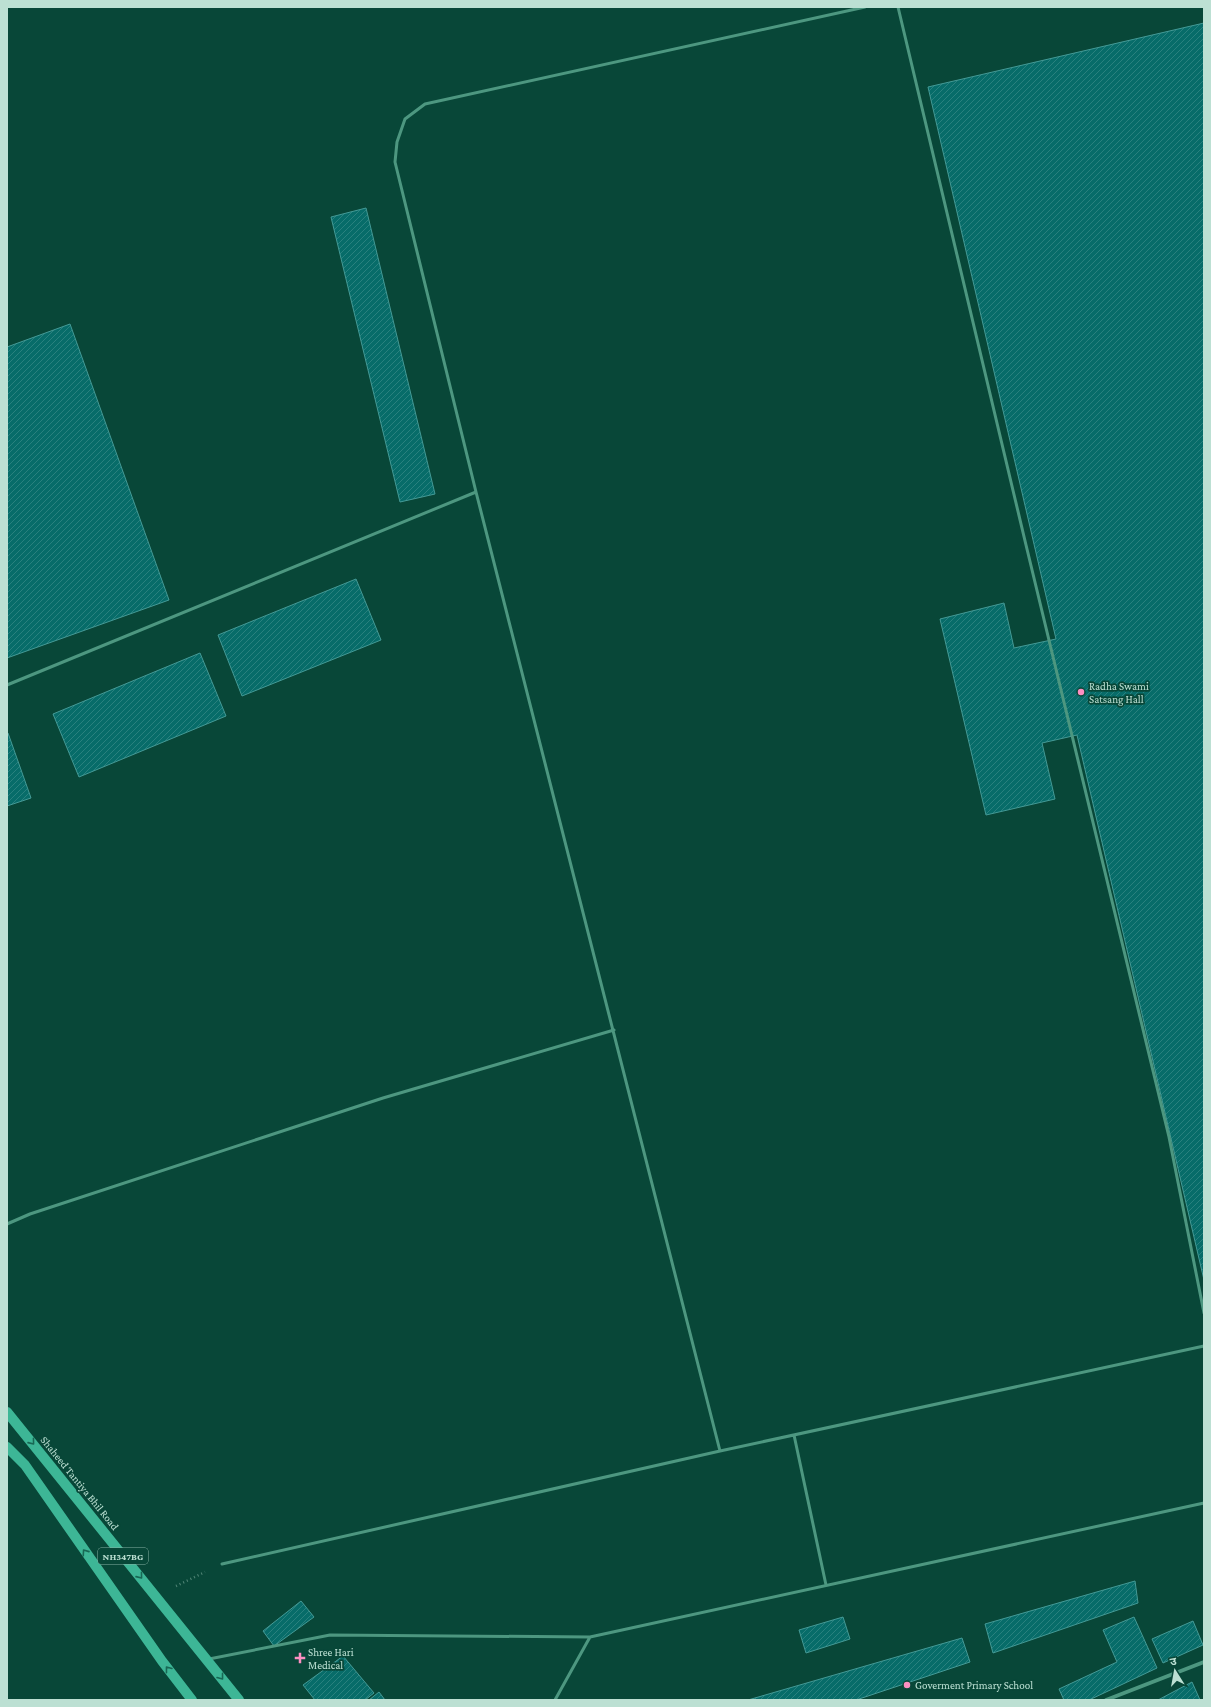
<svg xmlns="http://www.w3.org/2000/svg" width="1211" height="1707" font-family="'Crimson Pro','Noto Sans Devanagari',serif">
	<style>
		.building { fill: url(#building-hatch); stroke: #449a96 }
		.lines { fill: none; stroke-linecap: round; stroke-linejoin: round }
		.path { stroke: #528677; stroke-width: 2.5; stroke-dasharray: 1 3; stroke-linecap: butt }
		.service { stroke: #4d9780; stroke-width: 3 }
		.minor { stroke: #4d9780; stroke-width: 4 }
		.primary { stroke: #3db696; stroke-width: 10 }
		.oneway { stroke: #186854 }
		.poi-dot { fill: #fc8fc2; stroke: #084738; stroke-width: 1.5 }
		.labels { text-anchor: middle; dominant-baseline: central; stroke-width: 3.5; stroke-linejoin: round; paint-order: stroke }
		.shield { fill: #084738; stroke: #86b2a4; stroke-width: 1 }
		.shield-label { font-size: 10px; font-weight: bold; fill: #bce0d3 }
		.poi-label { font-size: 11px; fill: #bce0d3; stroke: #084738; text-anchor: start }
		.street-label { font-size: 11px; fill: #bce0d3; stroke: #084738 }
	</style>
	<defs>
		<pattern id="building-hatch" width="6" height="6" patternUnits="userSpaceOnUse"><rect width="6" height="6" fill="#076c69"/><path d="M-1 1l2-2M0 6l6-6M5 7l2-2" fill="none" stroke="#29817e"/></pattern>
	</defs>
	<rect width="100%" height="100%" fill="#084738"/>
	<!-- building -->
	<path class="building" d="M1204 23V1280L1077 735 1042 743 1055 799 986 815 940 619 1004 603 1014 648 1056 639 928 87Z
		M366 208 435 494 400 502 331 217Z
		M70 324 169 600 7 658V347Z
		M356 579 381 640 242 696 218 635Z
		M200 653 226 716 79 777 53 714Z
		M7 733H8L31 798 7 806Z
		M1135 1581 1138 1603 993 1653 985 1624Z
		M301 1601 314 1617 274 1646 263 1631Z
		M843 1617 850 1639 806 1653 799 1630Z
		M1134 1617 1157 1668 1089 1700H1064L1059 1689 1117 1662 1103 1630Z
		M1193 1621 1203 1645 1163 1663 1152 1639Z
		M962 1638 970 1662 856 1700H748Z
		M343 1656 374 1693 365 1700H315L303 1685Z
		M1192 1682 1200 1700H1158Z
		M379 1692 385 1700H369Z"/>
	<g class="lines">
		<!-- path -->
		<path class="path" d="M176 1586 205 1572"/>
		<!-- service -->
		<path class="service" d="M898 7 1026 545 1169 1137 1204 1313
			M476 492 720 1451
			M7 685 476 492 395 162 397 142 405 119 425 104 865 7
			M7 1224 30 1214 383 1098 614 1030
			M794 1435 826 1585
			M222 1564 720 1451 1204 1346
			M209 1659 330 1635 590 1637 1204 1503
			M555 1700 590 1637"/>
		<!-- minor -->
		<path class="minor" d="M1106 1700 1204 1662"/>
		<!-- primary -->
		<path class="primary" d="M7 1412 239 1700
			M7 1447 25 1465 162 1661 192 1700"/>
	</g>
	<!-- one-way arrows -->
	<defs><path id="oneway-chevron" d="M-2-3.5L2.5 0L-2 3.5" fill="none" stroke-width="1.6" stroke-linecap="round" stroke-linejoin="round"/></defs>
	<g class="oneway">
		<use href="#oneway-chevron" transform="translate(32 1442) rotate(51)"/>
		<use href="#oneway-chevron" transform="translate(85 1552) rotate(-125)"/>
		<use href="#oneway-chevron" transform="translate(140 1576) rotate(51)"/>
		<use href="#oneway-chevron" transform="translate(168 1669) rotate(-128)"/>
		<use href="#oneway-chevron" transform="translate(221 1677) rotate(52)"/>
	</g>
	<!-- markers -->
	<g class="poi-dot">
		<circle cx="1081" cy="692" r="4"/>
		<path d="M298 1652h4v4h4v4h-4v4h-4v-4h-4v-4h4z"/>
		<circle cx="907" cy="1685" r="4"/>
	</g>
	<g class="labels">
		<!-- shield labels -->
		<rect class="shield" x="98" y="1548" width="50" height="16" rx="3"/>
		<g class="shield-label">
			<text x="123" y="1556">NH347BG</text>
		</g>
		<!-- poi labels -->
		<g class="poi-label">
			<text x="1089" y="686">Radha Swami<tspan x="1089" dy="13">Satsang Hall</tspan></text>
			<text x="308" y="1652">Shree Hari<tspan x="308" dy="13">Medical</tspan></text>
			<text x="915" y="1685">Goverment Primary School</text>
		</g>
		<!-- street labels -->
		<g class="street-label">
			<text transform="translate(80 1483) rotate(51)">Shaheed Tantiya Bhil Road</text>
		</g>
	</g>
	<!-- border -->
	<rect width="1211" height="1707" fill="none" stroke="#bce0d3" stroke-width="16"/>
	<!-- north arrow -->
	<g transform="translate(1175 1671) rotate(349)" stroke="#084738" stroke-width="3" paint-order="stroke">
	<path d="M0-3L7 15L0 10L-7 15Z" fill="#bce0d3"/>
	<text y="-6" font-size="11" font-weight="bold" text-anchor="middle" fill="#bce0d3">उ</text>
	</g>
</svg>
